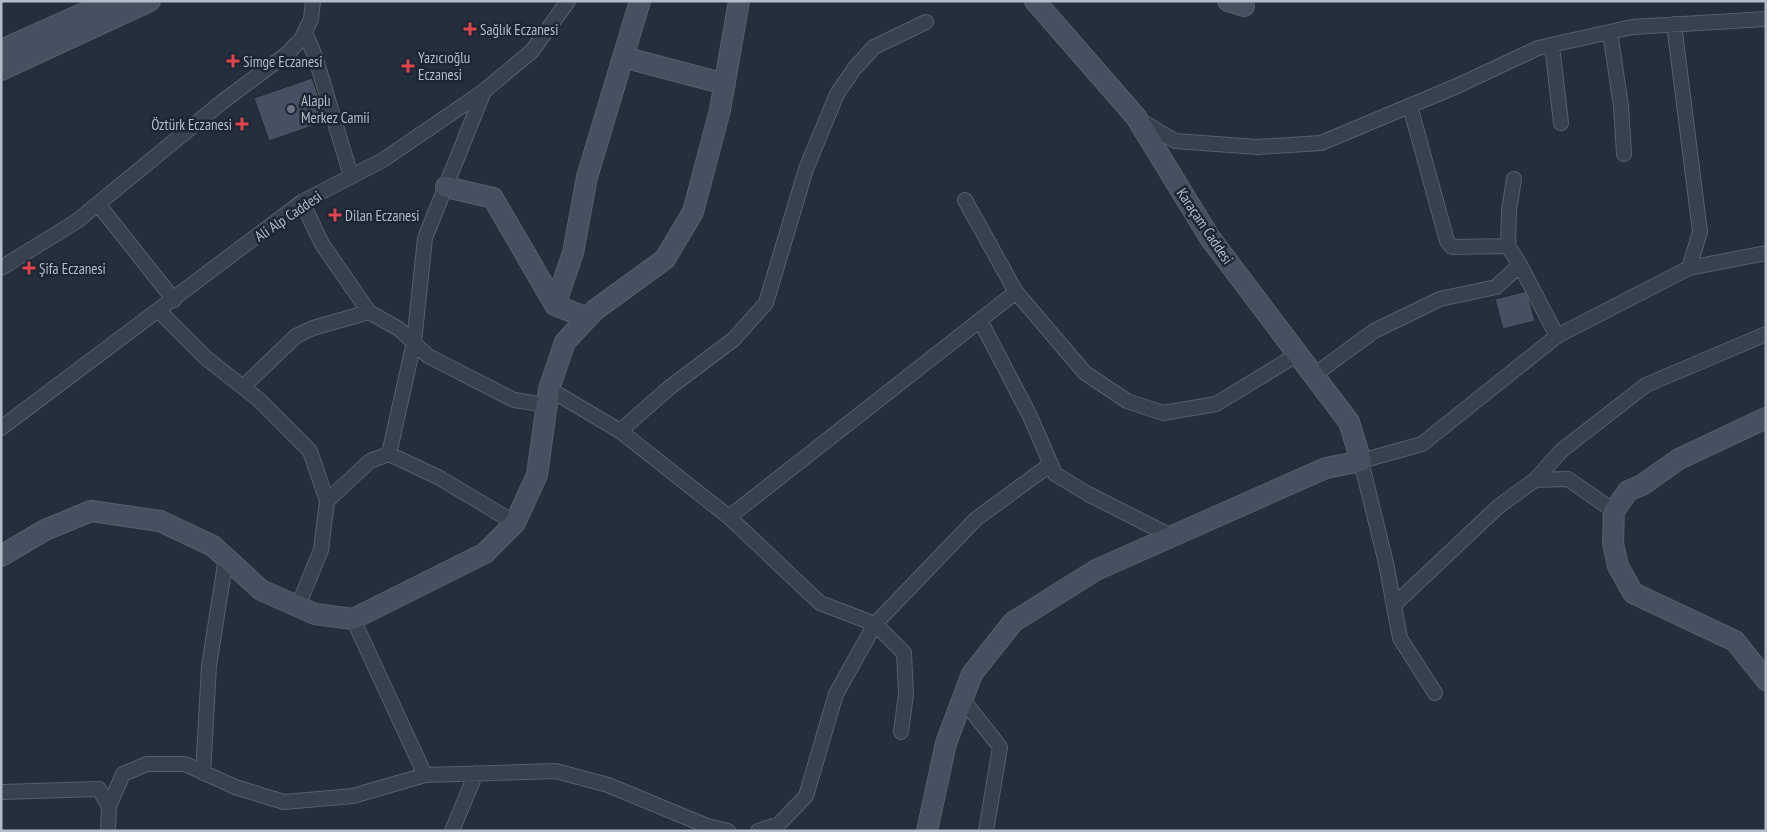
<svg xmlns="http://www.w3.org/2000/svg" width="1767" height="832" font-family="'PT Sans Narrow',sans-serif">
	<style>
		.building { fill: #455162; stroke: #1f2835 }
		.lines { fill: none; stroke-linecap: round; stroke-linejoin: round }
		.street-casing { stroke: #565f6c; stroke-width: 16 }
		.secondary-casing { stroke: #565f6c; stroke-width: 22 }
		.street { stroke: #38414e; stroke-width: 14 }
		.secondary { stroke: #465061; stroke-width: 20 }
		.health-dot { fill: #e0444e; stroke: #1d2633; stroke-width: 2 }
		.worship-dot { fill: #6b7280; stroke: #1d2633; stroke-width: 2 }
		.labels { text-anchor: middle; dominant-baseline: central; stroke-width: 5; stroke-linejoin: round; paint-order: stroke }
		.poi-label { font-size: 15px; fill: #b4bcc9; stroke: #1d2633; text-anchor: start }
		.street-label { font-size: 15px; fill: #b4bcc9; stroke: #1d2633 }
	</style>
	<rect width="100%" height="100%" fill="#242f3e"/>
	<!-- building -->
	<path class="building" d="M312 78 327 121 269 141 254 98Z
		M1527 291 1535 321 1503 329 1495 299Z"/>
	<g class="lines">
		<defs>
			<path id="street" d="M1610 32 1621 106 1624 154
				M302 38 306 35 315 56 351 176
				M1552 45 1561 123
				M1410 106 1447 241 1452 247 1508 246
				M1140 120 1175 141 1257 147 1321 143 1457 86 1538 48 1632 27 1766 19
				M1514 179 1509 210 1508 246 1520 265 1557 336
				M965 200 1016 292 1085 373 1127 401 1163 413 1216 404 1298 354
				M302 202 322 244 369 312 399 329 428 356 514 400 547 405
				M98 204 174 300
				M1 268 77 221 222 102 288 53 302 38 311 19 313 1
				M1689 268 1766 253
				M159 311 206 358 258 399 310 451 327 501 321 550 298 606
				M980 320 1030 416 1055 474 1088 494 1173 537
				M1314 375 1374 331 1440 299 1496 287 1520 265
				M243 387 296 336 313 328 369 312
				M549 389 620 431 729 517 820 603 875 624 904 653 906 694 901 732
				M1 428 302 202 383 160 484 91 532 51 568 1
				M620 431 669 388 734 339 766 303 806 169 837 94 854 69 874 47 926 22
				M389 454 414 342 425 238 484 91
				M1535 480 1562 450 1646 385 1766 334
				M327 501 370 461 389 454 438 477 515 523
				M729 517 1016 292
				M1394 605 1499 506 1535 480 1568 479 1614 511
				M353 619 425 775
				M1435 693 1400 638 1386 563 1361 461 1422 444 1557 336 1689 268 1700 232 1674 24
				M963 700 1000 747 986 831
				M203 773 209 666 226 558
				M1 792 99 789 109 806
				M108 831 109 806 123 774 147 764H185L235 787 284 802 353 796 425 775 556 771 608 785 707 826 728 831
				M452 831 476 773
				M758 831 779 824 806 796 836 694 875 624 976 519 1051 464"/>
			<path id="secondary" d="M1228 1 1244 6
				M1 50 111 1
				M623 57 725 84
				M1 70 150 1
				M446 187 493 198 555 305 587 318
				M555 305 573 253 587 177 640 1
				M1766 418 1679 459 1642 485 1628 491 1614 511 1613 543 1618 566 1633 593 1735 641 1766 680
				M1 556 45 530 91 511 160 521 213 546 261 590 315 614 353 619 485 553 515 523 537 475 549 389 565 342 595 310 665 259 693 212 720 110 739 1
				M927 831 946 743 972 674 1013 622 1096 570 1326 468 1361 461 1349 422 1210 238 1136 117 1035 1"/>
		</defs>
		<!-- street casing -->
		<use href="#street" class="street-casing"/>
		<!-- secondary casing -->
		<use href="#secondary" class="secondary-casing"/>
		<!-- street -->
		<use href="#street" class="street"/>
		<!-- secondary -->
		<use href="#secondary" class="secondary"/>
	</g>
	<!-- markers -->
	<g class="health-dot">
		<path d="M467.5 21.5h5v5h5v5h-5v5h-5v-5h-5v-5h5z"/>
		<path d="M230.5 53.5h5v5h5v5h-5v5h-5v-5h-5v-5h5z"/>
		<path d="M405.5 58.5h5v5h5v5h-5v5h-5v-5h-5v-5h5z"/>
		<path d="M239.5 116.5h5v5h5v5h-5v5h-5v-5h-5v-5h5z"/>
		<path d="M332.5 207.5h5v5h5v5h-5v5h-5v-5h-5v-5h5z"/>
		<path d="M26.5 260.5h5v5h5v5h-5v5h-5v-5h-5v-5h5z"/>
	</g>
	<circle class="worship-dot" cx="291" cy="109" r="5"/>
	<g class="labels">
		<!-- poi labels -->
		<g class="poi-label">
			<text x="480" y="29">Sağlık Eczanesi</text>
			<text x="418" y="57">Yazıcıoğlu<tspan x="418" dy="17">Eczanesi</tspan></text>
			<text x="243" y="61">Simge Eczanesi</text>
			<text x="301" y="100">Alaplı<tspan x="301" dy="17">Merkez Camii</tspan></text>
			<text x="232" y="124" text-anchor="end">Öztürk Eczanesi</text>
			<text x="345" y="215">Dilan Eczanesi</text>
			<text x="39" y="268">Şifa Eczanesi</text>
		</g>
		<!-- street labels -->
		<g class="street-label">
			<text transform="translate(288 216) rotate(-34)">Ali Alp Caddesi</text>
			<text transform="translate(1205 226) rotate(56)">Karaçam Caddesi</text>
		</g>
	</g>
	<!-- border -->
	<rect width="1767" height="832" fill="none" stroke="#b4bcc9" stroke-width="5"/>
</svg>
